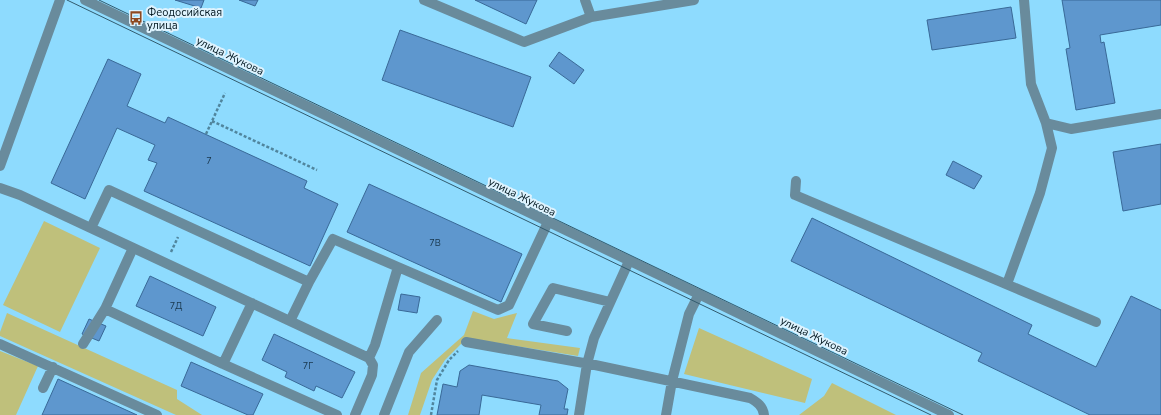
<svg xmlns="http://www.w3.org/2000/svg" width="1161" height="415" font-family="'Nunito Sans',sans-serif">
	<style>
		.green { fill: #bfc07b }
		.building { fill: #5e97ce; stroke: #396997 }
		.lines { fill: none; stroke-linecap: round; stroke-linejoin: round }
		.path { stroke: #50859d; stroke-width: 2.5; stroke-dasharray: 3 2; stroke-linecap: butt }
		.service { stroke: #698b9c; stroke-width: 10 }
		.minor { stroke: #698b9c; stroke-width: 10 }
		.tertiary { stroke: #698b9c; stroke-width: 10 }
		.tram { stroke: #325b6e; stroke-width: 1 }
		.labels { text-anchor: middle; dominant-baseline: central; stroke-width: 4; stroke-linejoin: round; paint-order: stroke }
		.number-label { font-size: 9px; fill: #18364b }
		.poi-label { font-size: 11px; fill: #00161f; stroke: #def3fe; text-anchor: start }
		.street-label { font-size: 11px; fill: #00161f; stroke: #def3fe }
	</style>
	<rect width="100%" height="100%" fill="#8edbfe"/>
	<!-- green -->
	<path class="green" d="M44 221 100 248 60 332 3 305Z
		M473 311 494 319 517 313 507 338 580 348 578 356 467 338 445 360 432 380 420 415H408L421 373 464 335Z
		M7 313 177 390V399L202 415H176L0 336V332Z
		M699 328 812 379 805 403 684 374Z
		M0 351 38 366 16 415H0Z
		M832 383 896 415H799L824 396Z"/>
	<!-- building -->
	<path class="building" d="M175 0H204L201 8Z
		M239 0H258L255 6Z
		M475 0H537L526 24Z
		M1062 0H1161V25L1100 35 1101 43 1104 42 1115 103 1076 110 1066 49 1070 48Z
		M1011 7 1016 38 932 50 927 20Z
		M400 30 531 77 513 127 382 80Z
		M559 52 584 70 574 84 549 66Z
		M108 59 141 74 127 106 165 123 168 117 307 181 304 188 338 204 310 266 144 191 157 163 148 160 155 145 117 128 85 199 51 183Z
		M1161 144V204L1123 211 1113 152Z
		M953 161 982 176 974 189 946 175Z
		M369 184 522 254 501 302 347 232Z
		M812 218 1032 325 1028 334 1096 367 1131 296 1161 310V415H1090L978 361 982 353 791 261Z
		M150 276 216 307 203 336 136 306Z
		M401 294 420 297 417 313 398 310Z
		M89 319 106 326 99 341 82 334Z
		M274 334 355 372 342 398 316 386 314 391 285 377 287 372 262 360Z
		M191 362 263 394 253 415H248L181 386Z
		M469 365 558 381 568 389 564 409H568L567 415H539L541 405 482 395 479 415H437L443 384 457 387 460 371Z
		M58 379 137 415H42Z"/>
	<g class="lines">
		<!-- path -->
		<path class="path" d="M212 121 317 170
			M206 134 225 93
			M171 252 178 237
			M431 415 437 380 449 360 458 351"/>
		<!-- service -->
		<path class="service" d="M424 0 524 42 591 17 694 0
			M585 0 591 17
			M1024 0 1031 84 1046 123 1071 129 1161 114
			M796 181 795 195 1096 322
			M0 188 20 195 369 358 373 365 372 375 355 415
			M91 228 109 190 309 282 290 321
			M398 267 498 310 509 305 548 222
			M309 282 333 239 398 267 375 345 369 358
			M1007 284 1040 193 1052 148 1046 123
			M105 309 223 364 252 303
			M567 331 533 324 553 288 610 302
			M466 342 595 365 750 398C757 402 763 406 764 415
			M0 344 157 415
			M83 344 105 309 133 248
			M223 364 337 415
			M43 388 53 367
			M384 415 409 352 437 320
			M579 415 587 364 594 338 629 261
			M666 415 672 381 689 314 699 294"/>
		<!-- minor -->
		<path class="minor" d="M0 166 60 0"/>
		<!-- tertiary -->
		<path class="tertiary" d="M85 0 651 271 949 415"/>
		<!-- tram -->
		<path class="tram" d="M67 0 931 415
			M99 0 963 415"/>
	</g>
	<!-- icons -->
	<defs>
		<symbol id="bus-bare" viewBox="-9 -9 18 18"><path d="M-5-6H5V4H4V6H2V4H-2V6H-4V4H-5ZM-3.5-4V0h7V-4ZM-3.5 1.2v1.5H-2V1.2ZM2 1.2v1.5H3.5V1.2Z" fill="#8e4920" stroke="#def3fe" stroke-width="2.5" paint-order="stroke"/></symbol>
	</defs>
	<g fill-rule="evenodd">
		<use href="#bus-bare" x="126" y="8" width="20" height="20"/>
	</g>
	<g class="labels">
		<!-- number labels -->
		<g class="number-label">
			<text x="209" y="161">7</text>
			<text x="435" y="243">7В</text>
			<text x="176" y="306">7Д</text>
			<text x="308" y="366">7Г</text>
		</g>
		<!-- poi labels -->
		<g class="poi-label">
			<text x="147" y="12">Феодосийская<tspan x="147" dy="13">улица</tspan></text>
		</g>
		<!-- street labels -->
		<g class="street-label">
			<text transform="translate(230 56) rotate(26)">улица Жукова</text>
			<text transform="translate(522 197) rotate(26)">улица Жукова</text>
			<text transform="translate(814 336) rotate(26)">улица Жукова</text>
		</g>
	</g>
</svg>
